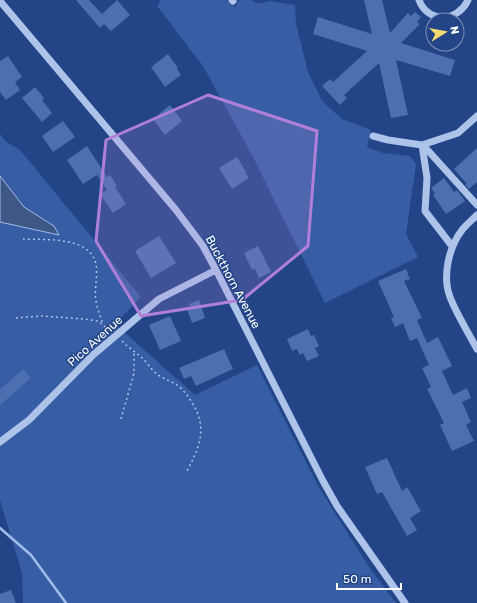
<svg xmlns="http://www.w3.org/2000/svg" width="477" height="603" font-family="Rubik,sans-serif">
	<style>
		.green { fill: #375ea4 }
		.water { fill: #3f5787; stroke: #a1bcea }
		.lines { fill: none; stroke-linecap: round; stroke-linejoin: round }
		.stream { stroke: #a1bcea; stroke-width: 2.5 }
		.building { fill: #4b6faf }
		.path { stroke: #adc3e9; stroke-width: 1.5; stroke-dasharray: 2 3; stroke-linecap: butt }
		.minor { stroke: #adc3e9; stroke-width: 7 }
		.marked { fill: #b080d9; fill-opacity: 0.2; stroke: #b080d9; stroke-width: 3; stroke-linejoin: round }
		.labels { text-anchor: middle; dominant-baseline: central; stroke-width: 3; stroke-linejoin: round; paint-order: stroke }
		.street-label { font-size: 12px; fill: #fff; stroke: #234587 }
	</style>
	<rect width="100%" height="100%" fill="#234587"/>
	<!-- green -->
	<path class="green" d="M161 0H227L235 7 239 0H251L256 3H263L269 1 295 5 296 24 308 72 322 101 342 119 371 130 367 147 383 153 410 156 416 164 406 234 418 257 325 303 253 157 203 66 157 6Z
		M0 134 5 141 20 150 141 297 115 324 195 395 257 365 318 486 369 567 396 603H23L22 573 0 500Z"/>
	<!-- water -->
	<path class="water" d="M0 176 24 207 54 226 59 235 0 222Z"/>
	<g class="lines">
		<!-- stream -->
		<path class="stream" d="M0 528 31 555 66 603"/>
	</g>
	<!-- building -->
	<path class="building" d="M76 0H89L102 14 117 0 130 15 111 31 104 24 100 28Z
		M364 0H382L390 33 408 13 411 16 415 12 421 17 417 22 420 24 401 43 455 60 450 76 396 60 408 115 391 118 379 63 344 95 347 98 340 105 322 86 330 79 333 82 367 51 313 34 318 17 372 34Z
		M168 54 178 68 177 69 181 75 165 87 151 67Z
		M8 56 22 77 15 82 20 90 6 100 0 92V61Z
		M35 87 44 98 42 100 52 113 42 122 22 98Z
		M170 105 182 121 165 135 153 119Z
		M63 121 75 137 53 152 42 136Z
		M87 146 107 177 110 175 117 186 115 187 126 204 113 213 100 194 107 190 97 175 83 184 67 160Z
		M477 148V182L469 189 465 185 467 184 454 169Z
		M237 157 246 172H245L249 178 232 189 219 168Z
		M444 178 454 192 457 190 465 201 446 214 433 195 435 193 431 188Z
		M159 236 176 263 151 278 135 251Z
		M258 246 271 272 259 278 255 269 252 270 244 253Z
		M406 269 410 279 404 281 422 318 417 320 427 343 438 337 452 366 442 371 453 395 467 388 471 398 462 402 471 422 466 425 474 441 452 451 440 425 444 423 427 389 431 387 422 368 429 365 417 338 410 341 403 323 395 327 391 318 394 317 378 281Z
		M199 300 205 318 192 323 187 309 191 308 189 304Z
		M170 316 181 341 160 350 149 325Z
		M308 329 311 336 314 335 319 346 315 348 319 356 307 361 303 353 300 355 297 349 292 351 287 339Z
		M224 349 233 369 196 386 191 376 184 379 179 368Z
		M24 369 31 378 0 405V389Z
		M387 458 402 491 407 487 421 511 410 518 417 530 407 536 382 492 377 494 365 467Z
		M11 590 16 603H0V594Z"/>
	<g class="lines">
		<!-- path -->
		<path class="path" d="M23 239C45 240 90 236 96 264 98 277 94 289 96 301 97 309 101 317 103 325
			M16 318 42 316 84 319 98 321 110 331
			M122 341C128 347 135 352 141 357 147 362 152 371 158 375 164 379 171 381 177 385 183 389 187 395 191 401 209 428 199 448 186 473
			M121 419 134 373V352"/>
		<!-- minor -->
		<path class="minor" d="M232 0 233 1
			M419 0C428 24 458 22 468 0
			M0 1 176 210 203 246 216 270 323 481 337 506 405 603
			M373 136 388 140 422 145 458 133 477 116
			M422 145 427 178 425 211 452 246
			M423 145 477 205
			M477 215C472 220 466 225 462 230 449 247 442 276 450 297 457 315 468 332 477 349
			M0 442 29 420 93 355 159 299 216 270"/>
	</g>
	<!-- marked area -->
	<path class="marked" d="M208 95 317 131 308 246 242 300 141 316 96 241 106 140Z"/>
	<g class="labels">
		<!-- street labels -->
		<g class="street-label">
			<text transform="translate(233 282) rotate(62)">Buckthorn Avenue</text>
			<text transform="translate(95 341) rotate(-42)">Pico Avenue</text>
		</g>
	</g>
	<!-- north arrow -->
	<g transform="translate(445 32) rotate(79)"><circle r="19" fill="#234587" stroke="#7b8fb7"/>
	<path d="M0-3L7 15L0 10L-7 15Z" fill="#f5da6f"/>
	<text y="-6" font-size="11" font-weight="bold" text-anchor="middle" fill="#ffffff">N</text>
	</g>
	<!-- scale -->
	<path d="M337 583v6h64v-6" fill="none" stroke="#ffffff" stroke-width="2"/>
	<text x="343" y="583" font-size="12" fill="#ffffff" stroke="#234587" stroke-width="3" paint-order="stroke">50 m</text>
</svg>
